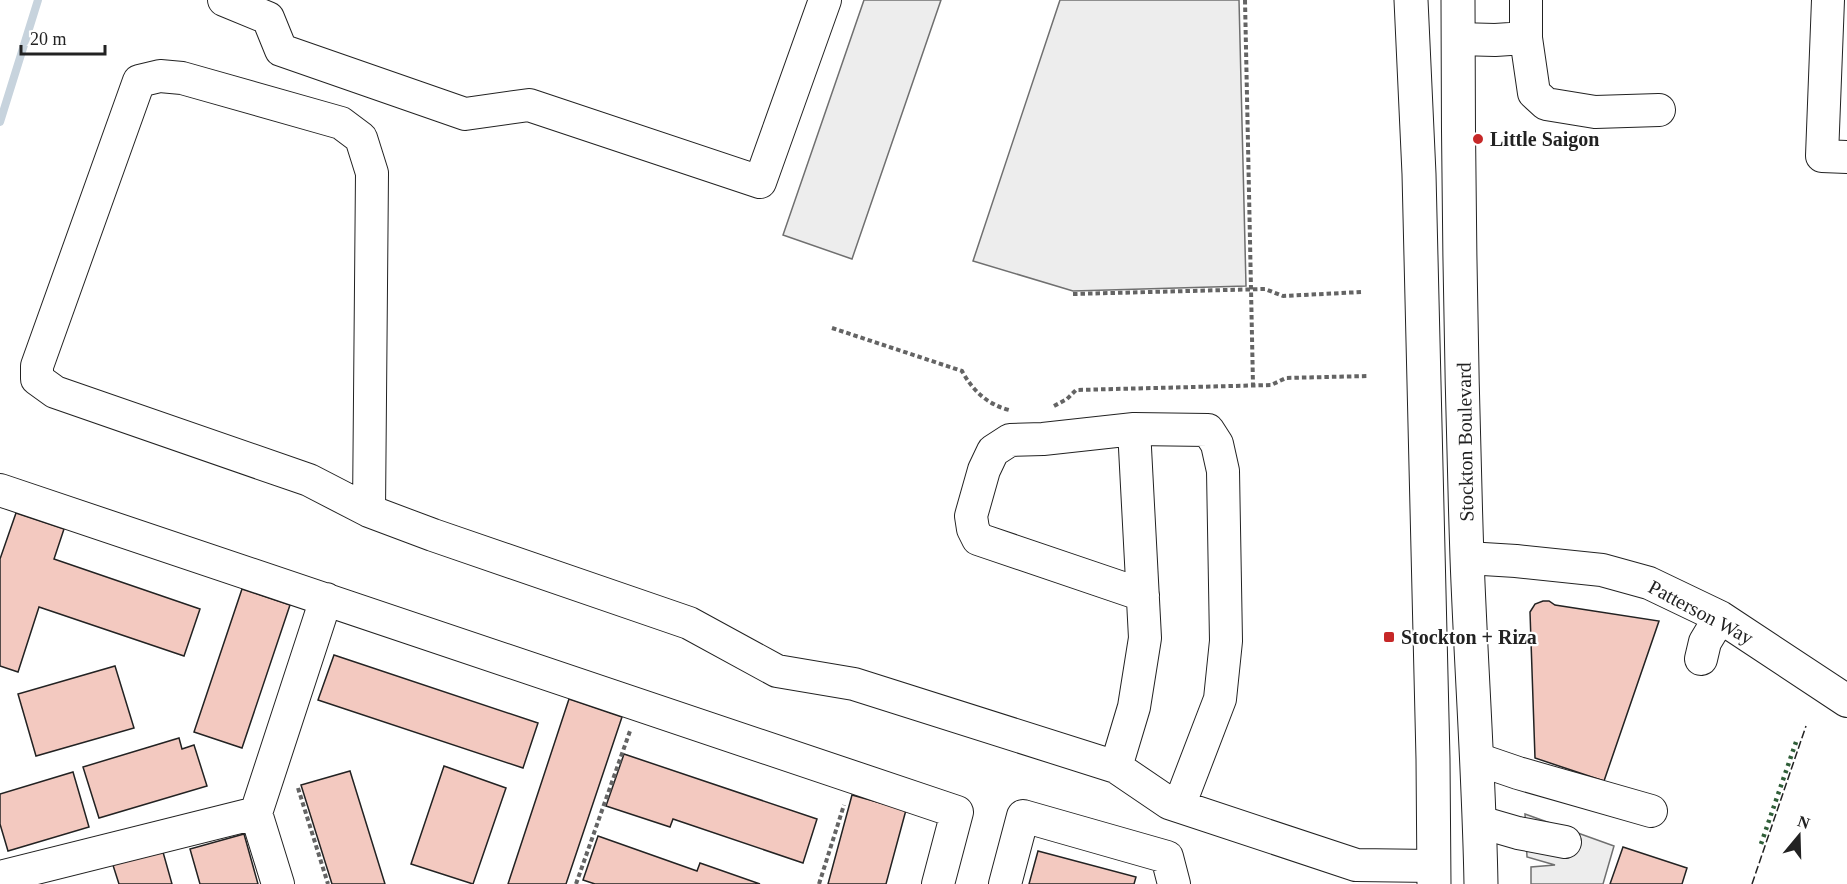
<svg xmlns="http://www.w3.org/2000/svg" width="1847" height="884" font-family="'Times New Roman',serif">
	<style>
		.parking { fill: #ededed; stroke: #6f6f6f; stroke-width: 1.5 }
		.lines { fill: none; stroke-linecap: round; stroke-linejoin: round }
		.stream { stroke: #c7d3dd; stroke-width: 8 }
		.building { fill: #f3c9c0; stroke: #222; stroke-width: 1.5 }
		.minor-casing { stroke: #222; stroke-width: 34 }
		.major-casing { stroke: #222; stroke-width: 35 }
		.path { stroke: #646464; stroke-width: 4; stroke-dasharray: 4.5 3; stroke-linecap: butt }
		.minor { stroke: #fff; stroke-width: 32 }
		.major { stroke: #fff; stroke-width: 33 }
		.hedge { stroke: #2f5e38; stroke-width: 4.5; stroke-dasharray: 3 4.5; stroke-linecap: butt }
		.fence { stroke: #222; stroke-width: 1.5; stroke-dasharray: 8 3; stroke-linecap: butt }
		.poi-dot { fill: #c62828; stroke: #fff; stroke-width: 2 }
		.labels { text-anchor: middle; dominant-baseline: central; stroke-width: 4.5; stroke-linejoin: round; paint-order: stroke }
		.poi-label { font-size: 20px; font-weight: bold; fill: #222; stroke: #fff; text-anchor: start }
		.street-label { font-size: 20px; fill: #222; stroke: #fff }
	</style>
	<rect width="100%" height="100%" fill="#fff"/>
	<!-- parking -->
	<path class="parking" d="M864 0H941L852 259 783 235Z
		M1060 0H1239L1246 286 1073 291 973 261Z
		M1525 814 1614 846 1603 884H1531V867L1555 865 1527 857Z"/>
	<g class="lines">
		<!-- stream -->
		<path class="stream" d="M0 122 38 0"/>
	</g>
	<!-- building -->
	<path class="building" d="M16 513 64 529 54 559 200 609 184 656 39 607 18 672 0 666V559Z
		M242 589 290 605 242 748 194 732Z
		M1543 601H1549L1555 605 1659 621 1604 781 1535 758 1530 612 1535 604Z
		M334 655 538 723 523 768 318 700Z
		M115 666 134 728 36 756 18 694Z
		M569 699 622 717 566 884H508Z
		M179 738 182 749 194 745 207 786 99 818 83 767Z
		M624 754 817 819 803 863 673 819 670 827 606 806Z
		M444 766 506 788 473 884 411 864Z
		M350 771 385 884H332L301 785Z
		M73 772 89 827 8 851 0 824V794Z
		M852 795 906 810 886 884H828Z
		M244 834 258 884H200L190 849Z
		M598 836 697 871 700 863 760 884H595L583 880Z
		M161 845 172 884H119L111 859Z
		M1623 847 1687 868 1682 884H1610Z
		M1038 851 1136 877 1134 884H1029Z"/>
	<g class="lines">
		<defs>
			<path id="minor" d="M224 0 268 18 281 50 465 114 529 105 760 182 825 0
				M1526 0V38L1534 93 1546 104 1595 112 1659 110
				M1828 0 1822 156 1847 157
				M1458 39 1495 40 1526 38
				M1134 429 1043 439 1010 440 993 451 984 470 971 516 973 529 978 539 1143 595
				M0 490 957 812 938 884
				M369 511 372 173 361 138 341 123 182 78 160 76 139 81 37 366V379L55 392 309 480 369 511 433 535 689 623 777 671 854 684 1116 767 1169 803 1356 865 1433 866
				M1467 558 1516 561 1602 570 1649 583 1720 617 1847 701
				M1701 659 1705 642 1720 617
				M1477 759 1518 773 1651 811
				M1116 767 1134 707 1145 638 1134 429 1208 430 1217 444 1223 471 1226 641 1220 699 1179 806
				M256 813 278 884
				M1480 822 1518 833 1565 842
				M0 877 256 813 326 599
				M1005 884 1023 816 1167 857 1174 884"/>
			<path id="major" d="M1411 0 1419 174 1433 759 1434 884
				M1458 0C1458 186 1461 372 1467 558 1471 667 1479 775 1481 884"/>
		</defs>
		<!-- minor casing -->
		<use href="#minor" class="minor-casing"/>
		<!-- major casing -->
		<use href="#major" class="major-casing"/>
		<!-- path -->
		<path class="path" d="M1245 0 1253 385
			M1073 294 1265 289 1283 296 1361 292
			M832 328 962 371C973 391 987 404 1009 410
			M1054 406 1067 399 1076 390 1271 385 1286 378 1367 376
			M298 788 328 884
			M576 884 630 731
			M819 884 844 805"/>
		<!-- minor -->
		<use href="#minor" class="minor"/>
		<!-- major -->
		<use href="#major" class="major"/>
		<!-- hedge -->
		<path class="hedge" d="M1761 844 1796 742"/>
		<!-- fence -->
		<path class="fence" d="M1752 884 1806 726"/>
	</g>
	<!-- markers -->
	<g class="poi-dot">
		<circle cx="1478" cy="139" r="6"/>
		<rect x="1383" y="631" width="12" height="12" rx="3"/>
	</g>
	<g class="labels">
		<!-- poi labels -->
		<g class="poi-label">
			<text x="1490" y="139">Little Saigon</text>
			<text x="1401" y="637">Stockton + Riza</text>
		</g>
		<!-- street labels -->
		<g class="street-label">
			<text transform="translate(1465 442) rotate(-91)">Stockton Boulevard</text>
			<text transform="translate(1701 612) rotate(28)">Patterson Way</text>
		</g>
	</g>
	<!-- north arrow -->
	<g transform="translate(1799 836) rotate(19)" stroke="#ffffff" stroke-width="4.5" paint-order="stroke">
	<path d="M0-4.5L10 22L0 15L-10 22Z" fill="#222222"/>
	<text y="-9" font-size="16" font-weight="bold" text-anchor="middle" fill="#222222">N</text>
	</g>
	<!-- scale -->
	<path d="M21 45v9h84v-9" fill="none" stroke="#222222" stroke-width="3"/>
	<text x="30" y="45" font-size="18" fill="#222222" stroke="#ffffff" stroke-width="4.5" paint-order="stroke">20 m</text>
</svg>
